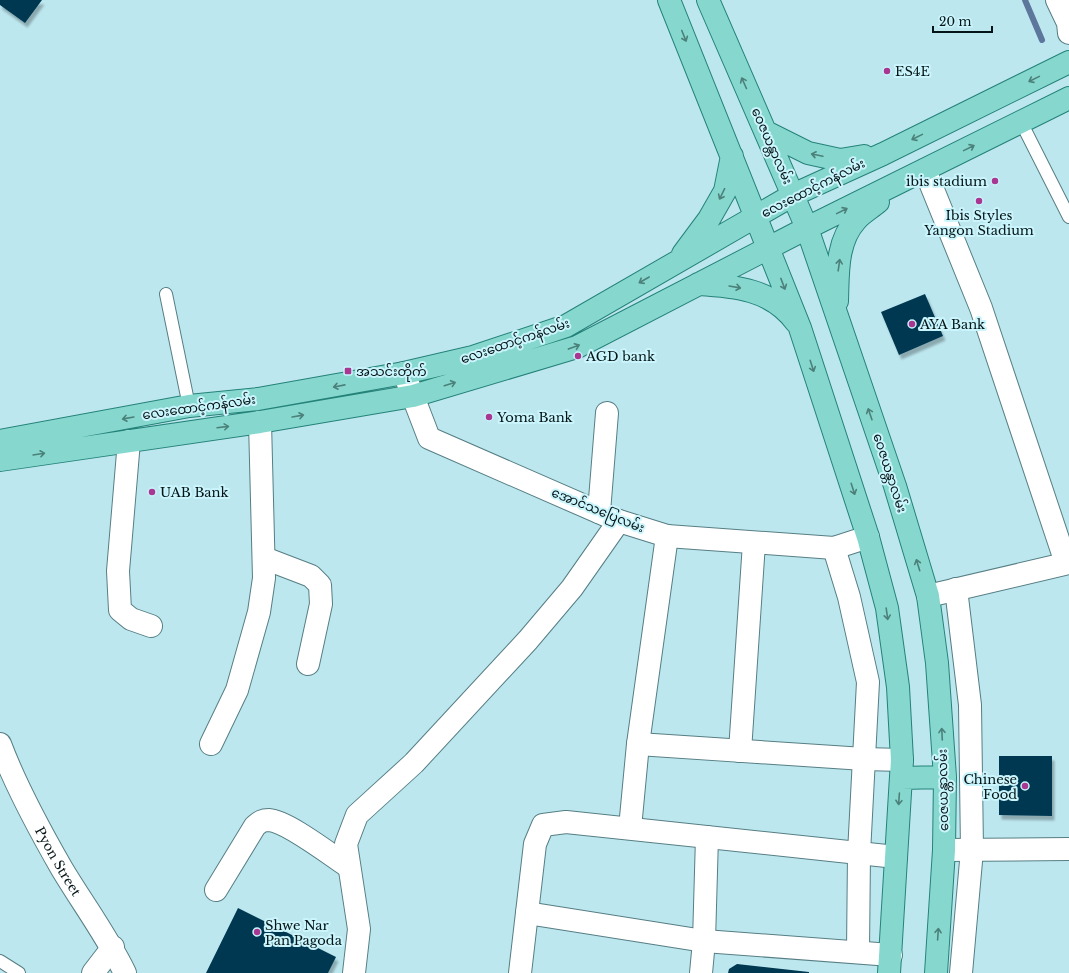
<svg xmlns="http://www.w3.org/2000/svg" width="1069" height="973" font-family="'Libre Baskerville','Noto Sans Myanmar',serif">
	<style>
		.lines { fill: none; stroke-linecap: round; stroke-linejoin: round }
		.stream { stroke: #5d779c; stroke-width: 6 }
		.building { fill: #023851; filter: url(#shadow) }
		.service-casing { stroke: #567e84; stroke-width: 14 }
		.minor-casing { stroke: #567e84; stroke-width: 24 }
		.primary-casing { stroke: #258279; stroke-width: 24 }
		.service { stroke: #fff; stroke-width: 12 }
		.minor { stroke: #fff; stroke-width: 22 }
		.primary { stroke: #86d8ce; stroke-width: 22 }
		.oneway { stroke: #4c807b }
		.poi-dot { fill: #a93792; stroke: #caf5fc; stroke-width: 1.5 }
		.labels { text-anchor: middle; dominant-baseline: central; stroke-width: 4; stroke-linejoin: round; paint-order: stroke }
		.poi-label { font-size: 13px; fill: #051416; stroke: #caf5fc; text-anchor: start }
		.street-label { font-size: 13px; fill: #051416; stroke: #caf5fc }
	</style>
	<defs>
		<filter id="shadow"><feDropShadow dx="2.5" dy="4.5" stdDeviation="1" flood-color="#0004"/></filter>
	</defs>
	<rect width="100%" height="100%" fill="#bde7ef"/>
	<g class="lines">
		<!-- stream -->
		<path class="stream" d="M1025 0 1042 40"/>
	</g>
	<!-- building -->
	<path class="building" d="M0 0H42L25 23 0 5Z
		M925 294 943 336 899 355 881 312Z
		M999 756H1052V816L999 815Z
		M238 908 336 957 328 973H206Z
		M737 964 809 972V973H728L729 969Z"/>
	<g class="lines">
		<defs>
			<path id="service" d="M1021 122 1069 217
				M166 294 189 406
				M0 961 19 973"/>
			<g id="minor">
				<path d="M1057 0 1068 23 1069 33"/>
				<path d="M925 170 981 308 1066 563"/>
				<path d="M404 373 429 438 619 521 667 536 834 548 868 537"/>
				<path d="M129 441 118 571 120 610 131 619 151 626"/>
				<path d="M599 512 607 413"/>
				<path d="M834 548 849 597 868 682 859 853 858 951"/>
				<path d="M264 558 311 576 320 585 321 604 308 664"/>
				<path d="M956 589 970 705 972 850 961 973"/>
				<path d="M928 596 1069 563"/>
				<path id="s1" d="M0 744C16 787 39 829 62 869 83 904 107 936 125 973"/>
				<path d="M211 744 237 690 259 612 264 578 260 422"/>
				<path d="M638 744 864 759 902 760"/>
				<path d="M740 751 754 543"/>
				<path d="M630 828 638 744 667 536"/>
				<path d="M944 850 1069 849"/>
				<path d="M216 890 255 826C260 822 262 820 269 820 287 821 332 856 349 867"/>
				<path d="M527 913 704 941 891 955"/>
				<path d="M93 973 113 947"/>
				<path d="M354 973 359 929 346 844 357 815 414 763 528 640 572 588 619 521"/>
				<path d="M520 973 535 844 543 825 566 822 896 857"/>
				<path d="M701 973 704 941 707 837"/>
			</g>
			<path id="primary" d="M669 0 800 328 868 537 887 608 898 687 902 760 889 973
				M708 0 807 228 895 486 928 596 937 663 945 777 944 850 936 973
				M766 132 808 153 840 160 864 156
				M683 254 709 219 725 191 732 156
				M698 284C734 286 772 289 796 322
				M837 301C838 274 836 242 856 220 862 213 871 208 878 202
				M0 441 189 406 258 399 404 373 473 357 566 326 793 195 883 154 1069 62
				M0 460 260 422 413 396 577 347 807 228 1069 98
				M901 778 945 777"/>
		</defs>
		<!-- service casing -->
		<use href="#service" class="service-casing"/>
		<!-- minor casing -->
		<use href="#minor" class="minor-casing"/>
		<!-- primary casing -->
		<use href="#primary" class="primary-casing"/>
		<!-- service -->
		<use href="#service" class="service"/>
		<!-- minor -->
		<use href="#minor" class="minor"/>
		<!-- primary -->
		<use href="#primary" class="primary"/>
	</g>
	<!-- one-way arrows -->
	<defs><path id="oneway-shaft" d="M-6 0H5M1.5-3L5.5 0L1.5 3" fill="none" stroke-width="1.6" stroke-linecap="round" stroke-linejoin="round"/></defs>
	<g class="oneway">
		<use href="#oneway-shaft" transform="translate(684 36) rotate(68)"/>
		<use href="#oneway-shaft" transform="translate(1034 79) rotate(154)"/>
		<use href="#oneway-shaft" transform="translate(744 83) rotate(-114)"/>
		<use href="#oneway-shaft" transform="translate(917 137) rotate(154)"/>
		<use href="#oneway-shaft" transform="translate(969 148) rotate(-26)"/>
		<use href="#oneway-shaft" transform="translate(817 155) rotate(-168)"/>
		<use href="#oneway-shaft" transform="translate(722 194) rotate(116)"/>
		<use href="#oneway-shaft" transform="translate(842 211) rotate(-26)"/>
		<use href="#oneway-shaft" transform="translate(839 265) rotate(-82)"/>
		<use href="#oneway-shaft" transform="translate(644 280) rotate(150)"/>
		<use href="#oneway-shaft" transform="translate(783 284) rotate(69)"/>
		<use href="#oneway-shaft" transform="translate(735 287) rotate(10)"/>
		<use href="#oneway-shaft" transform="translate(574 347) rotate(-20)"/>
		<use href="#oneway-shaft" transform="translate(812 366) rotate(72)"/>
		<use href="#oneway-shaft" transform="translate(450 384) rotate(-17)"/>
		<use href="#oneway-shaft" transform="translate(339 386) rotate(169)"/>
		<use href="#oneway-shaft" transform="translate(870 414) rotate(-109)"/>
		<use href="#oneway-shaft" transform="translate(298 416) rotate(-10)"/>
		<use href="#oneway-shaft" transform="translate(128 418) rotate(170)"/>
		<use href="#oneway-shaft" transform="translate(223 427) rotate(-7)"/>
		<use href="#oneway-shaft" transform="translate(39 454) rotate(-9)"/>
		<use href="#oneway-shaft" transform="translate(853 489) rotate(72)"/>
		<use href="#oneway-shaft" transform="translate(918 565) rotate(-107)"/>
		<use href="#oneway-shaft" transform="translate(887 614) rotate(82)"/>
		<use href="#oneway-shaft" transform="translate(942 734) rotate(-93)"/>
		<use href="#oneway-shaft" transform="translate(899 799) rotate(94)"/>
		<use href="#oneway-shaft" transform="translate(938 934) rotate(-86)"/>
	</g>
	<!-- markers -->
	<g class="poi-dot">
		<circle cx="887" cy="71" r="4"/>
		<circle cx="995" cy="181" r="4"/>
		<circle cx="979" cy="201" r="4"/>
		<circle cx="912" cy="324" r="4"/>
		<circle cx="578" cy="356" r="4"/>
		<rect x="344" y="367" width="8" height="8" rx="2"/>
		<circle cx="489" cy="417" r="4"/>
		<circle cx="152" cy="492" r="4"/>
		<circle cx="1025" cy="786" r="4"/>
		<circle cx="257" cy="932" r="4"/>
	</g>
	<g class="labels">
		<!-- poi labels -->
		<g class="poi-label">
			<text x="895" y="71">ES4E</text>
			<text x="987" y="181" text-anchor="end">ibis stadium</text>
			<text x="979" y="215" text-anchor="middle">Ibis Styles<tspan x="979" dy="15">Yangon Stadium</tspan></text>
			<text x="920" y="324">AYA Bank</text>
			<text x="586" y="356">AGD bank</text>
			<text x="356" y="371">အသင်းတိုက်</text>
			<text x="497" y="417">Yoma Bank</text>
			<text x="160" y="492">UAB Bank</text>
			<text x="1017" y="779" text-anchor="end">Chinese<tspan x="1017" dy="15">Food</tspan></text>
			<text x="265" y="925">Shwe Nar<tspan x="265" dy="15">Pan Pagoda</tspan></text>
		</g>
		<!-- street labels -->
		<g class="street-label">
			<text transform="translate(772 146) rotate(66)">ဝေဇယန္တာလမ်း</text>
			<text transform="translate(813 188) rotate(-27)">လေးထောင့်ကန်လမ်း</text>
			<text transform="translate(515 341) rotate(-19)">လေးထောင့်ကန်လမ်း</text>
			<text transform="translate(199 407) rotate(-8)">လေးထောင့်ကန်လမ်း</text>
			<text transform="translate(890 473) rotate(72)">ဝေဇယန္တာလမ်း</text>
			<text transform="translate(598 510) rotate(22)">အောင်သပြေလမ်း</text>
			<text transform="translate(943 790) rotate(-91)">ဝေဇယန္တာလမ်း</text>
			<text stroke="none"><textPath href="#s1" startOffset="131">Pyon Street</textPath></text>
		</g>
	</g>
	<!-- scale -->
	<path d="M933 26v6h59v-6" fill="none" stroke="#051416" stroke-width="2"/>
	<text x="939" y="26" font-size="12" fill="#051416" stroke="#caf5fc" stroke-width="3" paint-order="stroke">20 m</text>
</svg>
